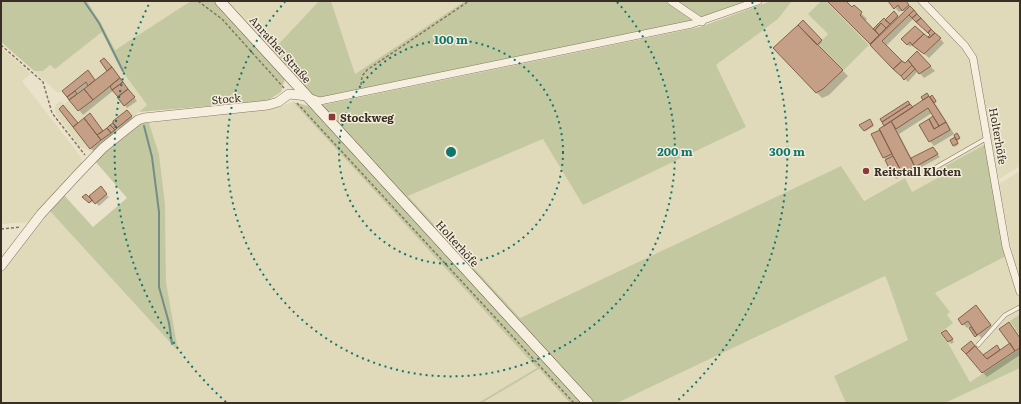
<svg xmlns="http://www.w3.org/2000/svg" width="1021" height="404" font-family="Literata,serif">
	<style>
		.farmland { fill: #e0daba }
		.green { fill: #c3c8a0 }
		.shadow { fill: #0003; fill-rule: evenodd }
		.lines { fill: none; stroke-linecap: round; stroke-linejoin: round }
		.stream { stroke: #738e87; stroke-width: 2 }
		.building { fill: #c5a086; stroke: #83614a }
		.service-casing { stroke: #867561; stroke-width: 4.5 }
		.minor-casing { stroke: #867561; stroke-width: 8 }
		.tertiary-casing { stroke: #867561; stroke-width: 10 }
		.secondary-casing { stroke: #685744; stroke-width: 11 }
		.path { stroke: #867561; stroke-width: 1.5; stroke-dasharray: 3 2; stroke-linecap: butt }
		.service { stroke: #f6efdf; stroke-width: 3.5 }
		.minor { stroke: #f6efdf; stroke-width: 7 }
		.tertiary { stroke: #f6efdf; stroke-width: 9 }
		.secondary { stroke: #f6efdf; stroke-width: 10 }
		.ring { fill: none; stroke: #0f766e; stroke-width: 2; stroke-dasharray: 2 4 }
		.poi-dot { fill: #8f3838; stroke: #f3ecdb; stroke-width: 1.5 }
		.labels { text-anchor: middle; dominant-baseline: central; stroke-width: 3; stroke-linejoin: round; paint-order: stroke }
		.street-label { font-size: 11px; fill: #392e23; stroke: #f3ecdb }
		.poi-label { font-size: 11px; font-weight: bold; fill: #392e23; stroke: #f3ecdb; text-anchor: start }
		.centre { fill: #0f766e; stroke: #f3ecdb; stroke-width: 2 }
		.ring-label { font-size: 12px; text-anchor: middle; font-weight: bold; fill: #0f766e; stroke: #f3ecdb; stroke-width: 3; stroke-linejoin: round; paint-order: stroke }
	</style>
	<rect width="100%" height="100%" fill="#ebe2cc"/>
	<!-- farmland -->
	<path class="farmland" d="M87 1H191L115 50 101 23Z
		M228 1H319L273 50Z
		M331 1H465L355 74Z
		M792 1H821L809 14 828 34 818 44 869 45 826 1H919L963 46 970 55 986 144 941 169 943 175 912 192 905 178 863 201 841 166 520 318 408 196 543 139 746 127 716 65 778 19Z
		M932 1H1020V166L999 179 975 52 930 4Z
		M102 32 120 68 147 105 106 141 92 152 80 147 56 114 55 108 56 104 61 101 64 104 69 100 62 91 58 93 34 71H43L50 65 55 68Z
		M1 47 31 74 22 81 81 157 82 164 30 222 1 224Z
		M293 102 538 368 478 403H1V270L49 210 177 350 166 282 165 204 159 154 149 123 271 109Z
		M1020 171V277L1013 257 999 184Z
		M1006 256 1020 302V314L1010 321 1020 336V349L970 382 948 343 940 333 947 315 950 313 935 293Z
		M885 276 887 280 908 340 834 376 846 403H617Z
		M1020 368V403H945Z
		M539 369 570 403H482Z"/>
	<!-- green -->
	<path class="green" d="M1 1H87L101 23 115 50 191 1H213L285 79 281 92 267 101 139 112 147 105 120 68 102 32 55 69 50 65 43 71H34L1 42Z
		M319 1H331L355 74 465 1H666L694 20 316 98 273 50Z
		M676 1H747L702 18Z
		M771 1H792L778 19 716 65 746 127 583 205 543 139 408 196 520 318 841 166 864 201 905 178 912 192 943 175 940 169 986 144 1006 256 935 293 950 312 947 315 953 323 940 333 948 343 970 382 1020 349V368L945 403H846L834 376 908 340 887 280 885 276 617 403H593L322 106 323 105 700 27Z
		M821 1H826L869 45 844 70 818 44 828 34 808 14Z
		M293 102 312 107 583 403H570L539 369 482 403H478L537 368Z
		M140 123H149L159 154 165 204 166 282 178 351 49 210 63 194 93 227 127 198 95 161 108 148Z
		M1020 314V336L1010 321Z"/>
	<!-- shadow -->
	<path class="shadow" d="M828 1H850L847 3 852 9 854 6 867 19 865 21 873 30 884 20 885 21 894 12 899 18 905 12 902 10 899 12 889 1H906L922 20 944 43 929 58 913 44 910 47 903 39 932 42 931 35 914 18 886 46 905 65 917 53 935 71 924 78 918 71 908 82Z
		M802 21 822 42 818 46 848 76 829 95 822 98 797 72Z
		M88 72 96 81 125 86 137 101 127 108 114 90 83 115 64 91Z
		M932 96 937 102 935 103 954 134 934 146 930 141 935 117 932 113 899 134 912 159 935 151 940 157 918 169 919 171 908 177 905 174 896 179 894 176 872 135 880 131 908 102 913 108Z
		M60 109 78 124 104 132 130 114 134 120 121 130 119 128 112 134 113 136 95 153Z
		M871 121 874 126 866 131 861 126Z
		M958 135 960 139 957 141 959 144 955 147 954 146Z
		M100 188 109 197 99 206 94 201 91 203 84 197 89 198Z
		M980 311 994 329 982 339 979 335 977 337 969 327 967 328 963 324ZM972 325 977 332 975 333 970 327Z
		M1009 323 1020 337V355L987 377 963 350 982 356 1000 351 1011 344Z
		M948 334 954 342 951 344 949 341Z"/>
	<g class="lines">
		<!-- stream -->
		<path class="stream" d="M84 1 99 23 123 71
			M144 126 152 157 159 212V287L169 323 172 344"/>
	</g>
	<!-- building -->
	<path class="building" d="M827 1H846L852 7 854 5 862 12 860 15 879 35 870 44Z
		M888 1H906L909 5 902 11 898 5 894 9Z
		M910 6 914 10 882 41 902 61 893 69 870 45Z
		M914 10 917 14 912 18 909 15Z
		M894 11 898 16 890 24 885 20Z
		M917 14 921 18 916 22 912 18Z
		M884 18 890 24 886 28 881 23 875 30 873 29Z
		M921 18 931 29 928 33 916 22Z
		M803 20 822 40 817 45 798 25Z
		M881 23 886 28 879 35 875 30Z
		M798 25 843 70 823 89 816 93 773 48Z
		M915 26 924 34 912 45 910 42 907 45 901 39Z
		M931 29 935 33 929 38 928 37 930 35 928 33Z
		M935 33 941 38 924 54 912 45 924 34 929 38Z
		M917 51 931 66 919 74 908 60Z
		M104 58 112 67 107 71 100 61Z
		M908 60 912 65 901 76 893 69 902 61 905 63Z
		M912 65 915 69 904 80 901 76Z
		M112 67 120 78 93 100 84 89Z
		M88 70 95 80 88 86 86 82 67 97 62 91Z
		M120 78 123 82 112 90 110 86Z
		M123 82 128 89 118 97 112 90Z
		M84 89 93 100 78 111 69 100Z
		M128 89 135 97 124 106 117 97Z
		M75 91 77 94 69 100 67 97Z
		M927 93 929 96 923 100 921 97Z
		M932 95 936 101 934 103 930 97Z
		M929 96 946 122 939 126 928 108 896 129 891 121Z
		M908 101 910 104 882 122 880 119Z
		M910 104 913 107 884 126 882 122Z
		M63 105 78 123 73 127 59 109Z
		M127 110 132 116 117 128 113 123V121Z
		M90 113 103 131 97 135 84 118Z
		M933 116 939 126 934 129 929 119Z
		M84 118 101 140 90 149 73 127Z
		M870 119 873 125 864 131 859 125Z
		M929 119 934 129 946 122 950 130 929 142 919 125Z
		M891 121 915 167 902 173 879 129Z
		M113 123 117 128 115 130 110 125Z
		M110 125 115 130 111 133 107 128Z
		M107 128 111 133 101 140 97 135Z
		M880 130 892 154 883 158 871 134Z
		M957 133 960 138 956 140 954 135Z
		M955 137 958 143 953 146 950 140Z
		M933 147 938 154 915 167 911 158Z
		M893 156 902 172 893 176 885 160Z
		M101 186 107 194 95 204 89 196Z
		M86 194 92 200 89 203 82 197Z
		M976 305 991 325 977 335 968 321 962 325 958 319Z
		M1009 322 1020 338V348L1015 351 999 329Z
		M971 327 977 335 975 337 969 328Z
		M946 330 953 339 948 342 941 333Z
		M971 341 975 346 966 354 961 349Z
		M1010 343 1015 351 982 373 966 354 975 346 987 359Z
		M997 345 1000 350 987 359 983 355Z"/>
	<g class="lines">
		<defs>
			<path id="service" d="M926 173 987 138
				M978 345 1005 315 1020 307"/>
			<path id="minor" d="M671 1 702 22
				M922 1 965 46 973 58 1006 247 1020 292
				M308 97 320 101 692 24 758 1"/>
			<path id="tertiary" d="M1 266 41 214 78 174 103 148 138 120 144 118 268 105 278 102 289 94 307 96"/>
			<path id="secondary" d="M220 1 588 403"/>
		</defs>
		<!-- service casing -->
		<use href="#service" class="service-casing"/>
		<!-- minor casing -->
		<use href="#minor" class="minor-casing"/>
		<!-- tertiary casing -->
		<use href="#tertiary" class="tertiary-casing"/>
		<!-- secondary casing -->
		<use href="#secondary" class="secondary-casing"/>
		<!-- path -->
		<path class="path" d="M198 1 222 19 284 88
			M1 45 43 82 52 113 85 155
			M361 85 362 76 367 70 469 1
			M297 103 574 403
			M1 229 21 227"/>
		<!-- service -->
		<use href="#service" class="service"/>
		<!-- minor -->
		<use href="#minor" class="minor"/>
		<!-- tertiary -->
		<use href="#tertiary" class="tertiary"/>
		<!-- secondary -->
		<use href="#secondary" class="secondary"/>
	</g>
	<!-- distance rings -->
	<g class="ring">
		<circle cx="451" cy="152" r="112"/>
		<path d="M617 2A224 224 0 1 1 285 2"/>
		<path d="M226 402A336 336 0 0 1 150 2M752 2A336 336 0 0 1 676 402"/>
	</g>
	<!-- markers -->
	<g class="poi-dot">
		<rect x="328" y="113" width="8" height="8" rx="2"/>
		<circle cx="866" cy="171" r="4"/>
	</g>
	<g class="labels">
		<!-- street labels -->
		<g class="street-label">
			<text transform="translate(281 49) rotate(48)">Anrather Straße</text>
			<text transform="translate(226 98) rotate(-6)">Stock</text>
			<text transform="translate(999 136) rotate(80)">Holterhöfe</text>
			<text transform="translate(458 243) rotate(48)">Holterhöfe</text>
		</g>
		<!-- poi labels -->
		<g class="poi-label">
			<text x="340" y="117">Stockweg</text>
			<text x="874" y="171">Reitstall Kloten</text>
		</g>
	</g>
	<circle cx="451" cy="152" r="6" class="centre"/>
	<g class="ring-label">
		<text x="451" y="44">100 m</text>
		<text x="675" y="156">200 m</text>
		<text x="787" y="156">300 m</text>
	</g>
	<!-- border -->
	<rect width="1021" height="404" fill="none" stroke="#392e23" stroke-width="4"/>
</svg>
